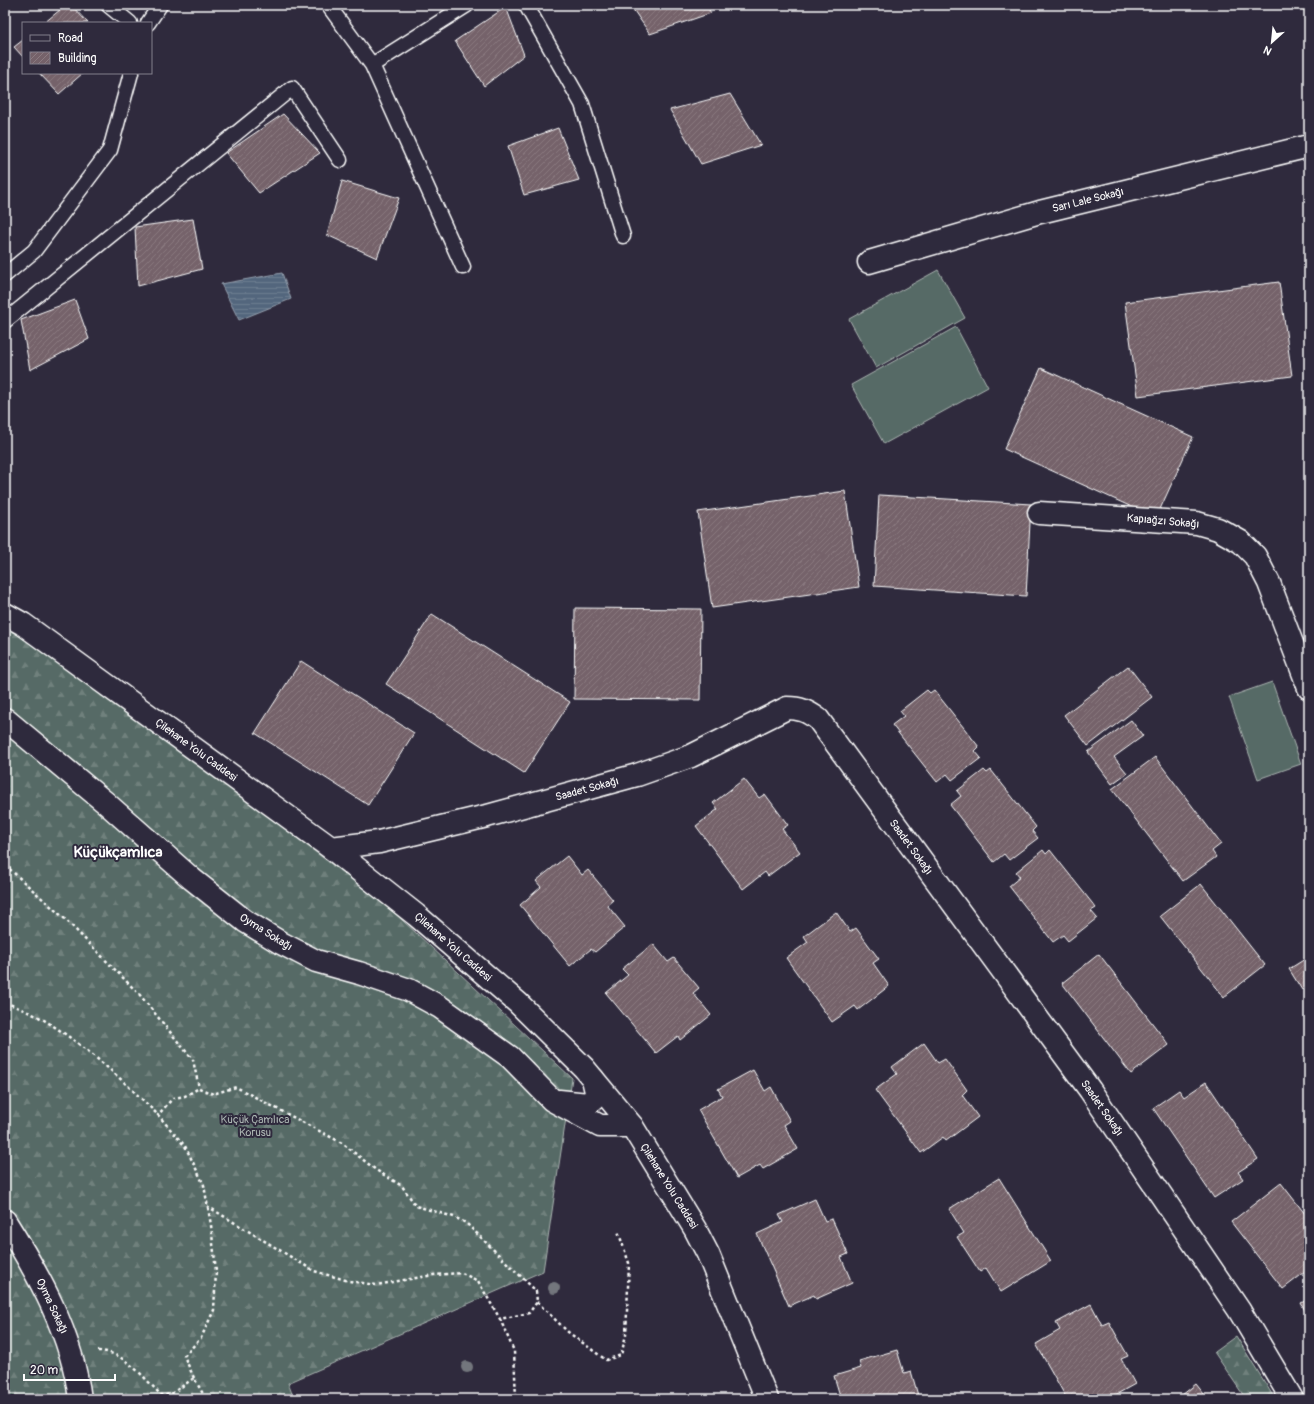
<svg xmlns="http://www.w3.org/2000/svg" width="1314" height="1404" font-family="Pangolin,sans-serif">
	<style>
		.forest { fill: url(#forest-firs); stroke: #abb5b2 }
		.pitch { fill: #576b66; stroke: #abb5b2 }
		.water { fill: url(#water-rules); stroke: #97a3b1 }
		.building { fill: url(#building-hatch); stroke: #fff }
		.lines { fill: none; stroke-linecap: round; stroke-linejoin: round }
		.service-casing { stroke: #fff; stroke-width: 17 }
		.minor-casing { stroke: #fff; stroke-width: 25 }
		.tertiary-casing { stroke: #fff; stroke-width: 25 }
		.path { stroke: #fff; stroke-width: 2.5; stroke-dasharray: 3 3; stroke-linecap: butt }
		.service { stroke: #2f2a3d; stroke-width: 14 }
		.minor { stroke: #2f2a3d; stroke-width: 22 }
		.tertiary { stroke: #2f2a3d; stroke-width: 22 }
		.tree { fill: #73767d }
		.labels { text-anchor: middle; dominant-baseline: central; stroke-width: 4; stroke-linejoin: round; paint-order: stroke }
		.street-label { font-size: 11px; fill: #fff; stroke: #2f2a3d }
		.park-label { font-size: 11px; fill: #abb5b2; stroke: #2f2a3d }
		.district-label { font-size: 15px; font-weight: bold; fill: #fff; stroke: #2f2a3d }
	</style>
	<defs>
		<pattern id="forest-firs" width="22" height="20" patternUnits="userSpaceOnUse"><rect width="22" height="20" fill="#576b66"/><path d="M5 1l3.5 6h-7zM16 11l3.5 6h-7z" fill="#70817d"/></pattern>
		<pattern id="water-rules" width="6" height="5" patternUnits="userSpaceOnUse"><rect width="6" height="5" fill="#52667d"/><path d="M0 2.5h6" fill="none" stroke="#6c7d90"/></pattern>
		<pattern id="building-hatch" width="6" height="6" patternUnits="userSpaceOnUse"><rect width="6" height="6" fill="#75626a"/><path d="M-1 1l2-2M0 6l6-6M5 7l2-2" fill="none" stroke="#8a7a80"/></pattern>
	</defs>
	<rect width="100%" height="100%" fill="#2f2a3d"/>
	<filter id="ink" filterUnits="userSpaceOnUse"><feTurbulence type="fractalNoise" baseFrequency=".025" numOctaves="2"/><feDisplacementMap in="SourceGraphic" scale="8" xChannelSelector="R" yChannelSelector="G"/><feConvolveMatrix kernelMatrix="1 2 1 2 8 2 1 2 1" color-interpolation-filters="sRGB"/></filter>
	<g filter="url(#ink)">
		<!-- forest -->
		<path class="forest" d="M5 627 25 637 186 754 388 907 572 1078 543 1271 288 1383 294 1399H5Z
			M1236 1336 1275 1399H1246L1214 1352Z"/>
		<!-- pitch -->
		<path class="pitch" d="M938 270 965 318 876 368 849 319Z
			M956 327 988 387 884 444 851 385Z
			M1272 682 1301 764 1258 779 1229 697Z"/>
		<!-- water -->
		<path class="water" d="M282 273 291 299 239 320 221 284Z"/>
		<!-- building -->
		<path class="building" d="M66 5H71L88 23H44Z
			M630 5H706L711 13 650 34Z
			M506 7 524 55 484 86 455 41Z
			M23 40V57L14 47Z
			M39 73H83L59 94Z
			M730 94 761 145 701 164 670 110Z
			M283 114 320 153 259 193 226 153Z
			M558 128 579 180 524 195 508 146Z
			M342 181 399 198 377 258 327 235Z
			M193 219 202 269 138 286 135 227Z
			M1279 282 1292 376 1138 396 1125 302Z
			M75 300 89 339 30 370 21 320Z
			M1041 368 1193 437 1156 518 1004 449Z
			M845 491 859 587 712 608 698 512Z
			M879 495 1031 504 1026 596 874 586Z
			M575 608 701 609 700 700 574 699Z
			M432 614 570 702 524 773 386 684Z
			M301 661 414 733 368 805 255 733Z
			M1128 666 1152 697 1088 746 1064 715Z
			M927 690 930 693 934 690 979 747 975 751 981 758 952 780 947 774 937 782 892 725 904 716 900 711Z
			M1131 720 1143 736 1114 757 1127 773 1112 784 1088 752Z
			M1155 757 1221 844 1212 851 1216 857 1183 881 1112 789Z
			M984 770 987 773 991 770 1036 827 1032 831 1038 838 1009 860 1004 854 994 862 950 805 961 796 957 791Z
			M744 779 759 798 765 794 788 825 782 829 800 852 768 876 765 872 743 889 696 826 718 809 713 803Z
			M1043 850 1046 854 1050 850 1096 908 1091 911 1097 918 1068 941 1063 935 1053 942 1009 886 1020 877 1016 872Z
			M567 856 582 875 588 870 613 900 607 905 625 927 595 952 591 949 570 966 520 905 541 887 536 881Z
			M1201 884 1265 965 1224 997 1160 916Z
			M836 912 850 932 856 928 879 959 873 963 889 986 858 1010 855 1006 832 1022 786 958 808 942 804 936Z
			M653 944 668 962 674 958 699 988 693 993 711 1015 680 1040 678 1036 656 1053 606 993 628 975 622 969Z
			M1099 954 1169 1045 1131 1074 1062 983Z
			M1305 959 1309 966V986L1302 990 1289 969Z
			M924 1043 938 1063 945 1059 967 1090 962 1095 978 1117 946 1141 943 1137 921 1153 875 1090 897 1074 892 1067Z
			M753 1070 765 1091 771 1087 790 1121 784 1125 798 1149 763 1169 760 1165 737 1178 698 1110 722 1096 718 1089Z
			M1206 1082 1258 1159 1238 1172 1243 1179 1214 1198 1153 1108 1179 1090 1184 1097Z
			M999 1178 1051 1261 1001 1292 986 1268 980 1272 957 1237 964 1233 949 1209Z
			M1281 1183 1309 1219V1269L1283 1289 1231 1222Z
			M815 1199 825 1221 832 1219 848 1254 841 1257 852 1283 816 1299 814 1295 789 1306 757 1234 783 1222 779 1215Z
			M1309 1299V1318L1301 1303Z
			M1091 1304 1102 1325 1109 1322 1128 1356 1121 1359 1135 1384 1108 1399H1067L1036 1344 1060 1330 1056 1323Z
			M897 1350 904 1373 911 1371 919 1399H841L834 1376 861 1368 859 1361Z
			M1196 1384 1208 1399H1177Z"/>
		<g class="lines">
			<defs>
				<path id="service" d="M108 5 130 23
					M328 5 372 65 463 267
					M526 5 582 104 623 236
					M148 23 160 5
					M372 65 467 5
					M5 275 34 251 110 150 131 73
					M5 321 292 88 340 160"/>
				<path id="minor" d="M869 262 1040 212 1309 146
					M1039 513 1197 523 1218 529 1241 542 1255 556 1269 583 1309 688
					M5 719 106 803 192 879 245 921 281 943 316 961 359 973 409 990 440 1007 510 1057 552 1100 600 1126H632
					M331 848 379 842 487 816 637 775 691 756 787 708C800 708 807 711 818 719L1090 1090 1239 1310 1292 1399
					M559 1101 588 1104 597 1096 593 1079
					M5 1221C39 1275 72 1334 80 1399"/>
				<path id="tertiary" d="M5 614 23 624 331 848 416 915 518 1003 584 1068 632 1126 695 1229 708 1254 767 1399"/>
			</defs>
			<!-- service casing -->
			<use href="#service" class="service-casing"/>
			<!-- minor casing -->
			<use href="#minor" class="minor-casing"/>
			<!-- tertiary casing -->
			<use href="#tertiary" class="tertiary-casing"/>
			<!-- path -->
			<path class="path" d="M5 865 65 919 139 994 193 1060 199 1088 213 1094 236 1087 342 1143 376 1170 402 1186 416 1206 454 1217 466 1223 536 1291 537 1302 529 1313 500 1319 514 1351 516 1399
				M5 1002C18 1008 32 1013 44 1020 87 1047 123 1080 158 1115
				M207 1206 314 1271 349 1281 376 1285 433 1275 462 1273 478 1281 500 1319
				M537 1302 568 1332 606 1360 621 1355 626 1335 629 1263 618 1231
				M98 1351C124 1351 144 1378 162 1396L171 1394 194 1378 206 1399
				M194 1378 184 1356 201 1338 214 1310 216 1271 211 1225 204 1185 185 1146 158 1115 173 1098 185 1096 199 1088"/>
			<!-- service -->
			<use href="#service" class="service"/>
			<!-- minor -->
			<use href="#minor" class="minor"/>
			<!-- tertiary -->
			<use href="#tertiary" class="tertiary"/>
		</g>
		<!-- trees -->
		<g class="tree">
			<circle cx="554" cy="1288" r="6"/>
			<circle cx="467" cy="1367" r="6"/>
		</g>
	</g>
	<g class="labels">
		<!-- street labels -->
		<g class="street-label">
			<text transform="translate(1088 200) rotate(-14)">Sarı Lale Sokağı</text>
			<text transform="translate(1163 521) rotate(5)">Kapıağzı Sokağı</text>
			<text transform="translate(196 750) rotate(36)">Çilehane Yolu Caddesi</text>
			<text transform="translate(587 789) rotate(-15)">Saadet Sokağı</text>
			<text transform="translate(911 847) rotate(54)">Saadet Sokağı</text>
			<text transform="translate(266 932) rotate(32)">Oyma Sokağı</text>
			<text transform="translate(453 947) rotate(41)">Çilehane Yolu Caddesi</text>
			<text transform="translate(1102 1108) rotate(55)">Saadet Sokağı</text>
			<text transform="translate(669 1186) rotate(58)">Çilehane Yolu Caddesi</text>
			<text transform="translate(52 1306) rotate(65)">Oyma Sokağı</text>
		</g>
		<!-- park labels -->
		<g class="park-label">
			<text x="255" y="1119">Küçük Çamlıca<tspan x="255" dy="13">Korusu</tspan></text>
		</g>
		<!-- district labels -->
		<g class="district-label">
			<text x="118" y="852">Küçükçamlıca</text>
		</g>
	</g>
	<!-- margin -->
	<rect width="1314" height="1404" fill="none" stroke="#2f2a3d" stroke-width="20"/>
	<rect x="10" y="10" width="1294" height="1384" fill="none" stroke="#fff" stroke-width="1.5" filter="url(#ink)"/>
	<!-- legend -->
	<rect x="22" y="22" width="130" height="52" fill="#2f2a3d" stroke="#827f8b"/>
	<rect x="30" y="35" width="20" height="6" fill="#2f2a3d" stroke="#827f8b"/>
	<text x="58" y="42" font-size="12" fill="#ffffff">Road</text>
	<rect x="30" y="52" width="20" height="12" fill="url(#building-hatch)" stroke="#827f8b"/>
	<text x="58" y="62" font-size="12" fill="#ffffff">Building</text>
	<!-- north arrow -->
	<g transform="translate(1272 42) rotate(207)" stroke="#2f2a3d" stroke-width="3" paint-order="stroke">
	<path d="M0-3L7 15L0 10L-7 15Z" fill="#ffffff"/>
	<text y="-6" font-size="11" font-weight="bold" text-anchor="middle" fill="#ffffff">N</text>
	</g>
	<!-- scale -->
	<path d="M24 1374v6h91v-6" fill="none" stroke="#ffffff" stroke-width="2"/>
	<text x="30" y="1374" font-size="12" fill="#ffffff" stroke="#2f2a3d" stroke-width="3" paint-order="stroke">20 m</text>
</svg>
